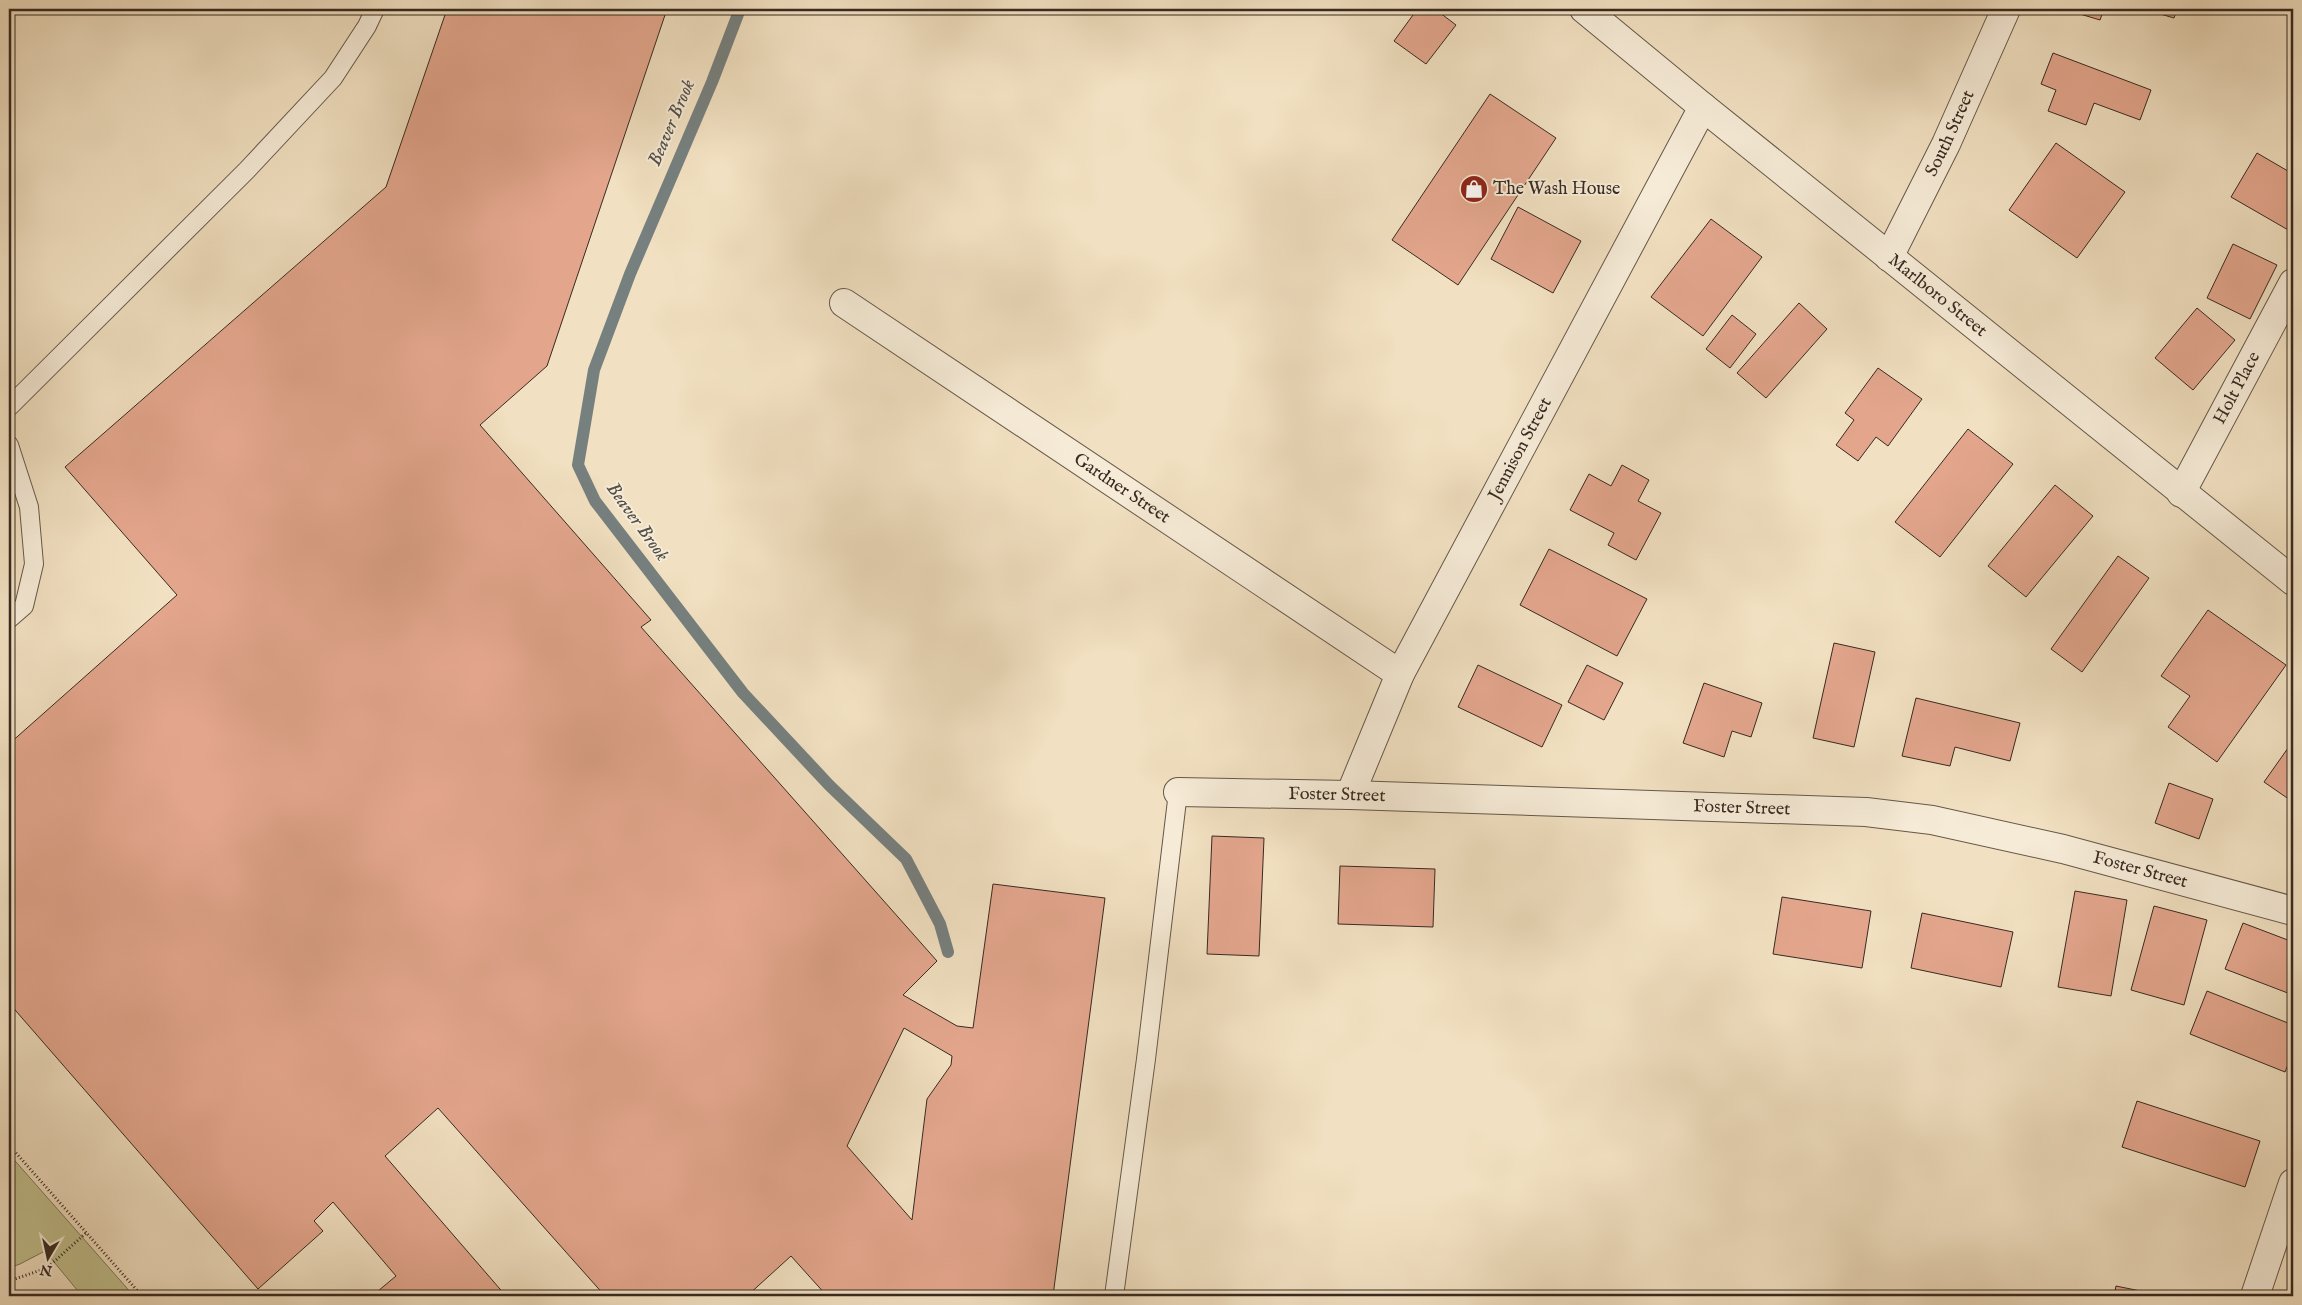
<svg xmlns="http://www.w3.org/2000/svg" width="2302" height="1305" font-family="'IM FELL English',serif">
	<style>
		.green { fill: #c1c08e; stroke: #7c7558 }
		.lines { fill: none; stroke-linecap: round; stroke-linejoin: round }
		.stream { stroke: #76807f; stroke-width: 12 }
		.building { fill: #e3a68d; stroke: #382a21; fill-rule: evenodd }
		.service-casing { stroke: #665849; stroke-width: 20 }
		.minor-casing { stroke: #665849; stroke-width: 30 }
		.tertiary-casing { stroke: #665849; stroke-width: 30 }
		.path { stroke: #382a21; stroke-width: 3; stroke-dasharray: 1 2.5; stroke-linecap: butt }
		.service { stroke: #f6ebd7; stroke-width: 18 }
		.minor { stroke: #f6ebd7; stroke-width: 28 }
		.tertiary { stroke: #f6ebd7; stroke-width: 28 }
		.labels { text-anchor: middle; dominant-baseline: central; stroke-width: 4; stroke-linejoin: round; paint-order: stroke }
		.street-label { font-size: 18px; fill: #382a21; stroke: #f6ebd7 }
		.poi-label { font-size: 18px; fill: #382a21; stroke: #f6ebd7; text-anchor: start }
		.water-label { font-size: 19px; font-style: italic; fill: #524e48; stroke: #f6ebd7 }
	</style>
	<rect width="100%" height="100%" fill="#f1e0c1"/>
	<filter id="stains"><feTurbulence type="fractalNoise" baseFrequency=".004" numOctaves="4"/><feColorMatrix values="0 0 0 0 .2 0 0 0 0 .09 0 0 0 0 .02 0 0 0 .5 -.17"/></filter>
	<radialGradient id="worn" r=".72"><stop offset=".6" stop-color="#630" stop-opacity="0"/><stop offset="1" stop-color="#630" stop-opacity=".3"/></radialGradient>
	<!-- green -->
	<path class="green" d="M9 1154 126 1287 133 1296H82L45 1251 20 1264 9 1268Z"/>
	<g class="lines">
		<!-- stream -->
		<path class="stream" d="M740 9 712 82 630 274 594 370 578 465 595 501 743 693 829 785 906 859 940 924 948 952"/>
	</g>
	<!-- building -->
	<path class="building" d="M447 9H667L547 366 480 425 651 620 641 627 937 961 903 995 957 1026 973 1028 993 884 1105 898 1053 1296H827L791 1256 747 1296H605L438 1108 385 1156 506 1296H372L396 1276 333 1202 314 1221 323 1231 258 1289 9 1003V744L177 595 65 467 386 187ZM904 1028 952 1056 951 1065 927 1099 912 1220 847 1146Z
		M1404 9H1435L1456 25 1426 64 1394 41 1413 15Z
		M2070 9H2104L2100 20 2070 11Z
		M2143 9H2177L2174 18Z
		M2053 53 2151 90 2140 120 2094 103 2086 125 2048 111 2056 90 2041 84Z
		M1490 94 1556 138 1458 285 1392 240Z
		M2056 143 2125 192 2077 258 2009 210Z
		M2257 153 2293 174V224L2290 231 2231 197Z
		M1518 207 1581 241 1553 293 1491 259Z
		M1711 219 1762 257 1703 336 1651 297Z
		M2233 244 2277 265 2250 319 2207 298Z
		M1799 303 1827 329 1766 398 1737 373Z
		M2197 308 2235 340 2193 390 2155 358Z
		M1732 315 1756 334 1730 368 1706 349Z
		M1878 368 1922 399 1888 446 1876 437 1858 461 1836 445 1854 420 1845 413Z
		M1968 429 2013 464 1940 557 1895 522Z
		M2293 442V452L2288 448Z
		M1622 465 1649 480 1638 501 1661 513 1636 560 1608 545 1614 533 1570 510 1589 474 1611 486Z
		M2055 485 2093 516 2026 597 1988 566Z
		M1549 549 1647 599 1617 656 1520 605Z
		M2118 556 2149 578 2082 672 2051 649Z
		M2208 610 2286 665 2217 762 2168 727 2190 696 2161 676Z
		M1834 643 1875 652 1854 747 1813 738Z
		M1478 665 1562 705 1542 747 1458 707Z
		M1587 665 1623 683 1604 720 1568 702Z
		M1704 683 1762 703 1751 737 1732 731 1724 757 1683 743Z
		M1916 698 2020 723 2010 761 1955 747 1950 766 1902 756Z
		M2293 741V802L2264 782Z
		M2169 783 2213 799 2199 839 2155 823Z
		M1212 836 1264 838 1259 956 1207 954Z
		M1340 866 1435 869 1433 927 1338 924Z
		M2075 891 2127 900 2111 996 2058 987Z
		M1782 897 1871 911 1862 968 1773 954Z
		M2154 906 2207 920 2184 1005 2131 990Z
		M1922 913 2013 932 2001 987 1911 968Z
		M2243 923 2293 942V995L2225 969Z
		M2207 991 2293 1025V1052L2285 1072 2190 1034Z
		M2137 1101 2260 1141 2245 1187 2122 1147Z
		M2116 1286 2165 1296H2114Z"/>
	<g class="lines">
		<defs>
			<path id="service" d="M9 407 247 170 333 78 367 26 375 9
				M9 445 29 507 34 564 24 606 9 619
				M1114 1296 1146 1059 1178 792"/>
			<g id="minor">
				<path id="s1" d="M1889 257 1946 144 2006 9"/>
				<path id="s2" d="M844 303 1400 674"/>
				<path id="s3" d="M2181 493 2293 283"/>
				<path id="s4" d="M1178 792 1350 795 1866 812 1932 820 2063 849 2293 911"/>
				<path id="s5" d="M1350 795 1400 674 1703 107"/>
				<path d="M2255 1296 2293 1183"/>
			</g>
			<g id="tertiary">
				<path id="s6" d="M1584 9 1703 107 2293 581"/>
			</g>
		</defs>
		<!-- service casing -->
		<use href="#service" class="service-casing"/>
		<!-- minor casing -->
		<use href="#minor" class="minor-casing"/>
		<!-- tertiary casing -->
		<use href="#tertiary" class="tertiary-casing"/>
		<!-- path -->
		<path class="path" d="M9 1145 142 1296
			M9 1281 47 1268 86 1233"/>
		<!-- service -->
		<use href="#service" class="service"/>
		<!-- minor -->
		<use href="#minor" class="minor"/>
		<!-- tertiary -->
		<use href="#tertiary" class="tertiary"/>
	</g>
	<!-- icons -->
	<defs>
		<symbol id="shop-disc" viewBox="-11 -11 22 22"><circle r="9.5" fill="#8f2418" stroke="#f6ebd7"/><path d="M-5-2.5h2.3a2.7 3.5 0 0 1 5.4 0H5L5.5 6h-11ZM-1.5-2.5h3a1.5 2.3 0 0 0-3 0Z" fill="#fff"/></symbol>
	</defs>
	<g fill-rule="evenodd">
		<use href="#shop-disc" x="1458" y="173" width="32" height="32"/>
	</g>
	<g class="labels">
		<!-- street labels -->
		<g class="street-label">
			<text stroke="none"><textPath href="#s1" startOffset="138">South Street</textPath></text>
			<text stroke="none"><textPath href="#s6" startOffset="455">Marlboro Street</textPath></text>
			<text stroke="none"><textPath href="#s3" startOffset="119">Holt Place</textPath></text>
			<text stroke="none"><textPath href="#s5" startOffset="386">Jennison Street</textPath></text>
			<text stroke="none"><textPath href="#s2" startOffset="334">Gardner Street</textPath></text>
			<text stroke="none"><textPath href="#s4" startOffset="159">Foster Street</textPath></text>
			<text stroke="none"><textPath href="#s4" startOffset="564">Foster Street</textPath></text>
			<text stroke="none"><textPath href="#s4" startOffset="969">Foster Street</textPath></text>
		</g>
		<!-- poi labels -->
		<g class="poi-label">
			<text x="1493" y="189">The Wash House</text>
		</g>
		<!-- water labels -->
		<g class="water-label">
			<text transform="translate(672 123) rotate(-67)">Beaver Brook</text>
			<text transform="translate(637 522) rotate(54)">Beaver Brook</text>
		</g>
	</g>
	<!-- margin -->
	<rect width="2302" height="1305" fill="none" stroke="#f1e0c1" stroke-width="30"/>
	<rect x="10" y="10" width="2282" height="1285" fill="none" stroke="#382a21" stroke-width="2.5"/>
	<rect x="15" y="15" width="2272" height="1275" fill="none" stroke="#382a21"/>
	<!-- north arrow -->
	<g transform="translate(48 1258) rotate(189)" stroke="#f6ebd7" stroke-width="4" paint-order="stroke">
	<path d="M0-4L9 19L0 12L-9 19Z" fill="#382a21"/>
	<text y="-8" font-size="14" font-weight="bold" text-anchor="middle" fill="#382a21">N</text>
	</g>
	<rect width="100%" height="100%" filter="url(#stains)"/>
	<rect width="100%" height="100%" fill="url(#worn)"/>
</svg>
